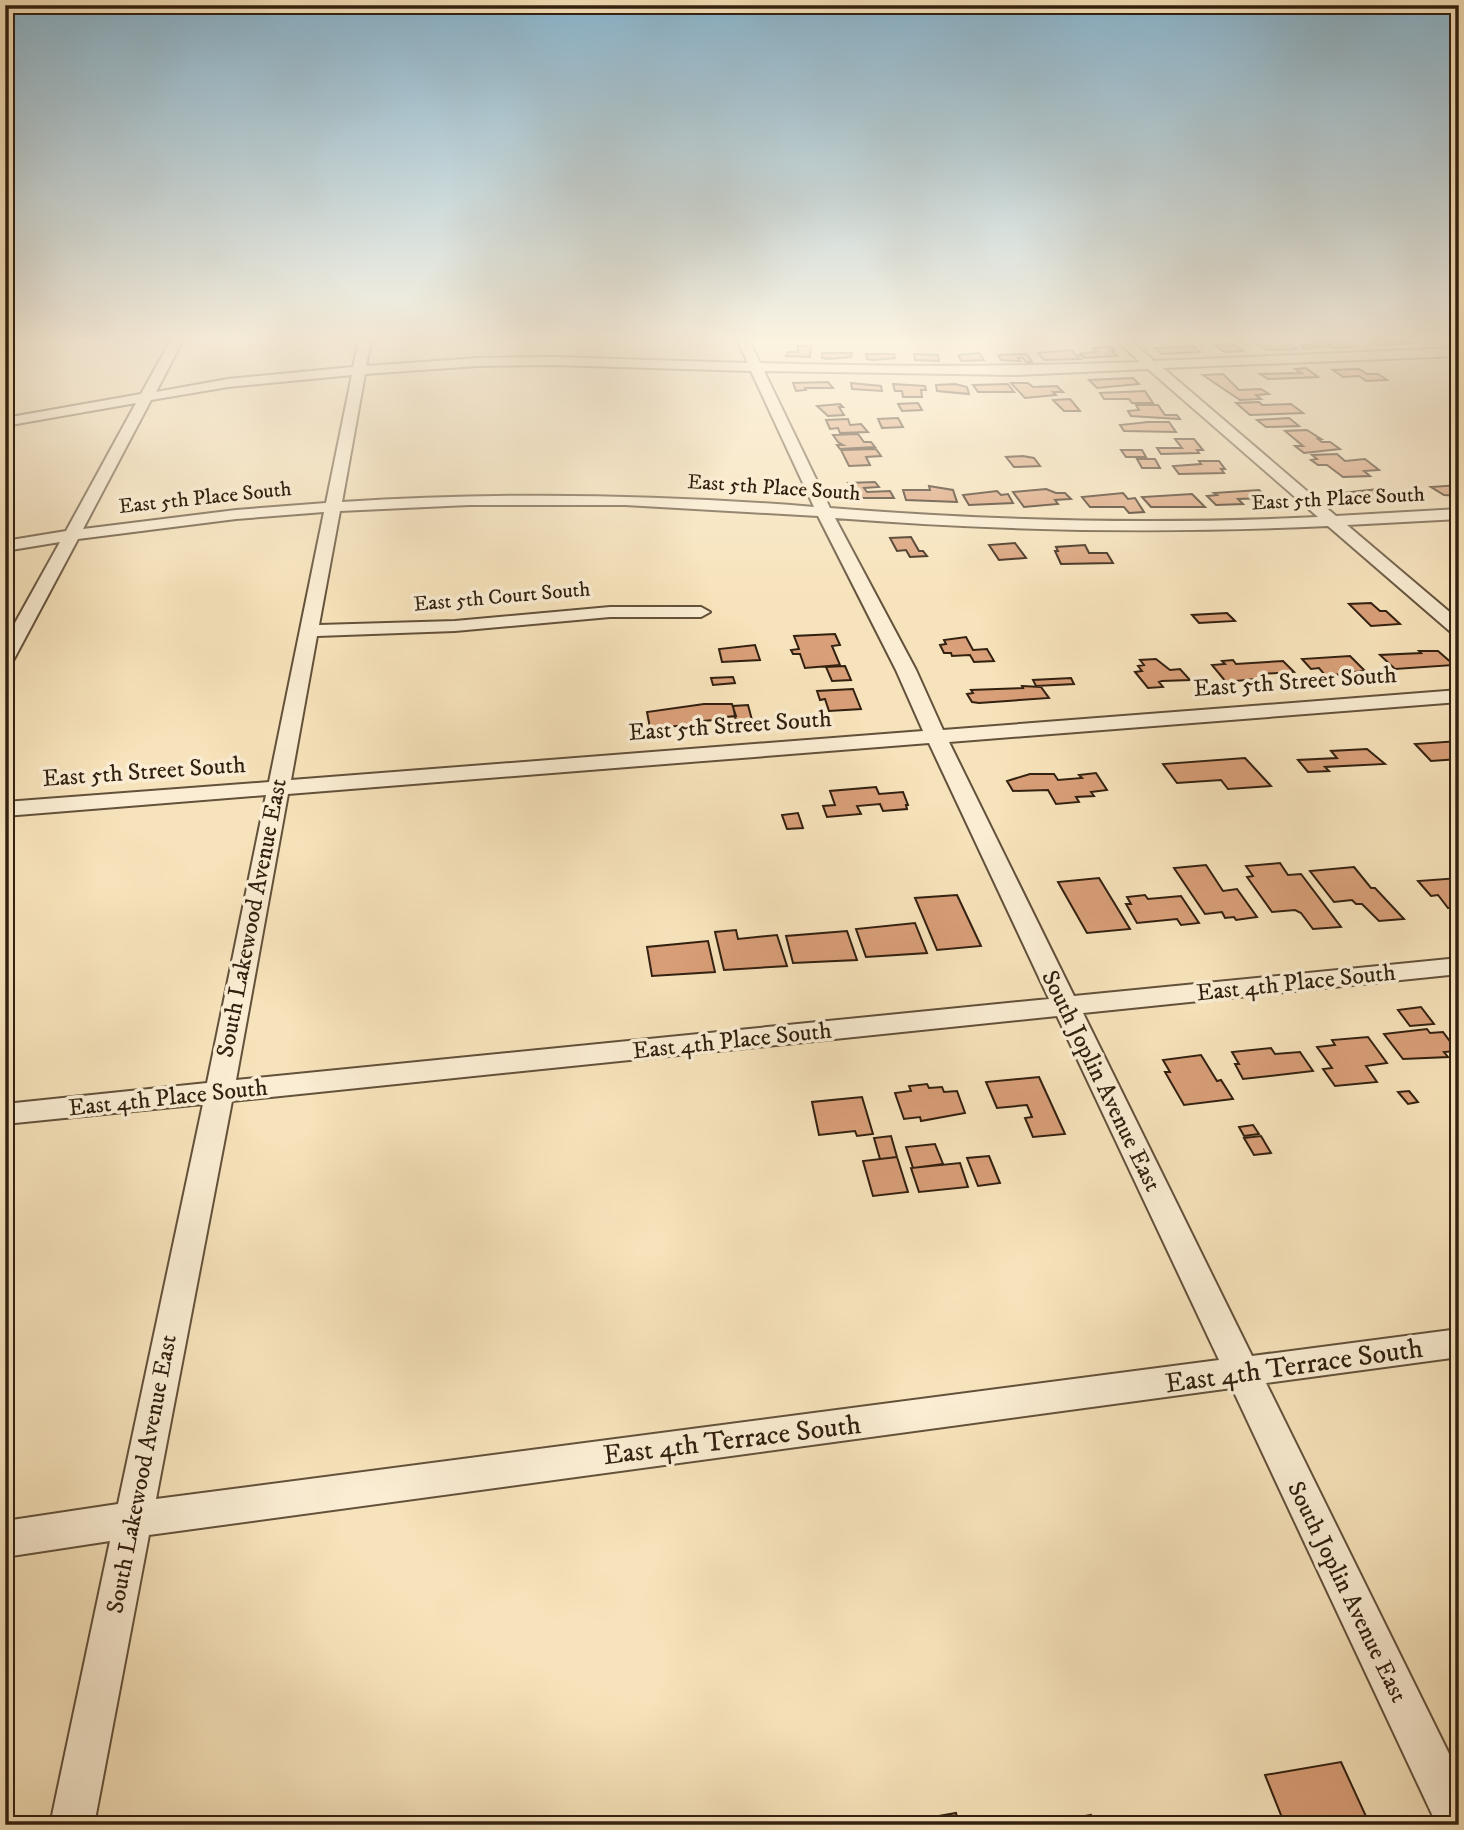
<svg xmlns="http://www.w3.org/2000/svg" width="1464" height="1830" font-family="'IM FELL DW Pica',serif">
	<style>
		.building { fill: #d99f78; stroke: #322010; stroke-width: 2 }
		.lines { fill: none; stroke-linecap: round; stroke-linejoin: round }
		.minor-casing { stroke: #63513b; stroke-width: 4 }
		.minor { fill: #faedd3; fill-rule: evenodd }
		.labels { text-anchor: middle; dominant-baseline: central; stroke-width: 7; stroke-linejoin: round; paint-order: stroke }
		.far-street-label { font-size: 21px; fill: #322010; stroke: #faedd3 }
		.street-label { font-size: 24px; fill: #322010; stroke: #faedd3 }
		.near-street-label { font-size: 28px; fill: #322010; stroke: #faedd3 }
	</style>
	<rect width="100%" height="100%" fill="#f7e3bb"/>
	<filter id="stains"><feTurbulence type="fractalNoise" baseFrequency=".00286" numOctaves="4"/><feColorMatrix values="0 0 0 0 .2 0 0 0 0 .09 0 0 0 0 .02 0 0 0 .5 -.17"/></filter>
	<radialGradient id="worn" r=".72"><stop offset=".6" stop-color="#630" stop-opacity="0"/><stop offset="1" stop-color="#630" stop-opacity=".3"/></radialGradient>
	<!-- building -->
	<path class="building" d="M1252 340 1286 341 1297 349 1267 350Z
		M1412 340 1416 343 1377 345 1370 341Z
		M1311 342H1345L1353 347 1332 348 1329 345 1304 349 1300 345H1315Z
		M1232 344 1243 351 1225 352 1214 345Z
		M798 346H811L810 357 786 356 788 352H798Z
		M1193 346 1200 352 1162 354 1155 348Z
		M1112 347 1115 350H1111L1117 356 1084 358 1080 355H1083L1081 353 1097 352 1093 348Z
		M1071 350 1080 359 1044 360 1038 353Z
		M822 353H852L851 357 828 359 822 358Z
		M979 353 984 360 961 361 958 355Z
		M866 354H894L895 358 873 360 867 359Z
		M914 354 938 355 939 361 915 360Z
		M1027 354 1032 362H1026L1023 358H1018L1020 361 1001 360 998 355Z
		M1306 368 1318 377 1268 379 1260 374 1301 373 1295 369Z
		M1359 369 1367 374H1378L1387 380 1366 381 1359 376 1343 377 1333 370Z
		M1223 374 1239 390 1261 389 1269 394 1256 395 1261 399 1240 400 1203 375Z
		M1133 378 1139 384 1097 388 1089 380Z
		M828 382 833 388H805L806 390 796 391 793 383Z
		M851 383 881 386 882 391 852 389Z
		M1011 383H1028L1033 387 1057 386 1063 392H1053L1056 395 1025 398Z
		M893 384 925 386 926 390H921L922 397H903L902 391H895Z
		M955 384 967 387 969 394 937 391 936 385Z
		M1008 384 1014 392H978L973 385Z
		M1145 391 1153 403H1132L1129 399H1104L1100 393Z
		M1070 399 1080 411H1064L1053 400Z
		M1259 402 1262 405 1291 404 1303 413 1250 415 1236 403Z
		M918 403 922 410 902 411 898 404Z
		M840 404 843 407H839L844 415 828 416 817 406Z
		M1136 405H1158L1165 415H1177L1180 419 1131 416 1128 411 1139 410Z
		M898 418 903 427 882 428 878 419Z
		M1289 418 1299 426 1266 427 1257 420Z
		M848 419 850 425 861 424 868 432 840 433 838 428 830 429 826 420Z
		M1148 422H1169L1176 432 1124 431 1120 425Z
		M1307 430 1321 439H1318L1322 442H1330L1340 449 1304 453 1295 446H1303L1285 431Z
		M858 434 864 442H871L875 447 840 449 837 445H843L838 442 833 435Z
		M1175 439H1194L1203 450H1197L1199 453 1161 454 1157 448H1182Z
		M876 449 881 456 866 457 870 465 849 466 841 450Z
		M1121 450H1142L1146 457H1126Z
		M1337 454 1345 461 1365 459 1379 470 1364 471 1370 476 1343 477 1327 465H1318L1311 460 1317 459 1312 455Z
		M1023 456 1034 458 1040 466 1014 467 1006 457Z
		M1137 459H1155L1160 468H1142Z
		M1199 461H1219L1225 469H1221L1224 473 1179 474 1173 466 1201 464Z
		M875 482 879 487 864 488 867 492 890 491 894 498H856L848 483Z
		M1459 485V496L1444 495 1431 487Z
		M929 486 953 490 957 502 906 500 903 490H930Z
		M1046 489 1056 493H1065L1071 499 1055 500 1058 504 1024 507 1013 492Z
		M1378 489 1389 498 1356 500 1343 493Z
		M1259 490 1267 498 1238 499 1243 504 1216 505 1207 496 1217 495 1214 493Z
		M997 491 1001 495 1008 494 1013 503 969 505 963 495Z
		M1123 493 1128 499 1135 498 1144 512 1129 513 1124 507H1090L1082 497Z
		M1192 494 1205 507H1151L1142 497Z
		M911 537 919 551H923L927 556 910 557 906 550 897 551 890 538Z
		M1015 543 1026 558 999 560 989 545Z
		M1085 545 1089 553H1107L1113 563 1061 564 1055 551H1058L1056 547Z
		M1371 603 1380 611H1386L1400 624 1371 626 1349 604Z
		M1227 613 1235 621 1199 623 1192 615Z
		M835 634 840 645 832 646 840 665 805 668 800 654H793L791 650 799 649 794 636Z
		M966 637 973 650 987 649 994 661 974 662 970 655 952 656 951 653H944L940 645 946 644 944 640Z
		M755 645 760 660 722 662 719 649Z
		M1419 651H1438L1454 665 1395 669 1380 655 1421 653Z
		M1350 656 1365 671 1353 672 1355 674 1325 675 1319 668 1311 669 1302 659Z
		M1156 659 1170 670 1180 669 1190 680 1162 681 1159 682 1163 687 1148 688 1135 672 1142 671 1138 666 1144 665 1140 660Z
		M1233 660 1236 664 1283 661 1294 672 1261 674 1265 678 1226 682 1212 665 1225 664 1222 661Z
		M845 666 851 680 832 681 826 667Z
		M733 677 735 683 713 685 711 678Z
		M1071 678 1074 684 1036 686 1033 680Z
		M1022 686 1041 687 1049 698 979 703 972 702 967 694 973 693 971 690 1023 688Z
		M853 689 861 709 829 711 825 699 820 700 817 691Z
		M704 704H732L736 716 714 718V720L703 721 704 724 650 728 647 712Z
		M748 705 752 720 736 721 733 706Z
		M1459 741V759L1431 761 1415 744Z
		M1367 749 1385 764 1325 767 1329 771 1308 772 1298 760 1337 758 1331 751Z
		M1245 758 1271 786 1228 789 1221 780 1177 783 1163 764Z
		M1096 773 1107 790 1091 792 1094 796 1076 797 1079 802 1056 804 1048 790 1013 791 1007 781 1030 774H1054L1058 780 1082 778 1079 775Z
		M876 787 879 794 903 792 908 805H906L907 809 883 811 880 804 857 806 861 814 827 817 823 806 835 805 830 791Z
		M798 813 803 828 787 829 782 815Z
		M1280 863 1288 875 1301 874 1341 927 1313 929 1301 913 1295 910 1272 912 1247 877 1253 876 1246 866Z
		M1206 865 1223 891 1237 889 1257 917 1236 920 1234 917 1225 918 1222 912 1205 914 1174 868Z
		M1354 867 1371 888H1375L1404 919 1379 921 1362 904H1356L1352 900 1334 902 1310 871Z
		M1099 878 1130 929 1087 933 1058 882Z
		M1459 878V907L1448 908 1438 895 1431 896 1418 881Z
		M957 895 981 946 937 950 915 898Z
		M1145 895 1148 899 1181 896 1199 923 1181 925 1177 919 1137 923 1126 904H1131L1127 897Z
		M915 923 927 953 866 957 856 929Z
		M736 930 738 939 777 935 787 966 724 970 715 932Z
		M847 931 857 960 793 963 786 936Z
		M708 941 715 972 652 976 647 947Z
		M1421 1007 1434 1024 1410 1026 1398 1010Z
		M1427 1029 1430 1033 1443 1032 1457 1051 1444 1052 1448 1057 1403 1059 1384 1034Z
		M1368 1037 1387 1063 1366 1066 1377 1082 1335 1086 1323 1069 1332 1068 1317 1047 1335 1045 1332 1040Z
		M1271 1048 1275 1054 1300 1052 1313 1071 1243 1079 1235 1064H1239L1232 1052Z
		M1201 1055 1217 1081 1221 1080 1233 1099 1184 1105 1165 1072H1170L1163 1060Z
		M1039 1077 1065 1134 1033 1137 1025 1118 1032 1117 1027 1105 997 1108 986 1082Z
		M927 1084 929 1088 942 1087 944 1092 957 1091 965 1113 921 1121 920 1117 904 1119 895 1093 911 1091 909 1086Z
		M1409 1091 1418 1102 1408 1104 1398 1092Z
		M862 1097 873 1134 857 1136 855 1131 819 1135 812 1102Z
		M1253 1125 1259 1134 1244 1136 1239 1127Z
		M891 1136 897 1157 880 1159 874 1138Z
		M1261 1136 1271 1153 1254 1155 1244 1138Z
		M935 1144 943 1164 913 1168 906 1147Z
		M989 1156 1000 1183 978 1186 967 1158Z
		M897 1157 908 1192 873 1196 863 1161Z
		M960 1163 968 1187 919 1192 911 1168Z
		M1341 1762 1370 1825H1285L1265 1775Z
		M956 1813 959 1825H888Z
		M1091 1815 1095 1825H1038Z"/>
	<g class="lines">
		<defs>
			<path id="minor" d="M171 340H183L156 392 228 379 353 367 359 340H371L366 366 478 358 553 357 748 363 737 340H749L760 363C887 367 1013 367 1140 362L1116 340H1130L1154 361 1459 348V356L1163 368 1336 516 1459 509V519L1347 525 1459 620V635L1453 634 1328 526C1162 534 1001 531 835 518L916 670 943 730 1459 690V702L949 742 1074 996 1459 958V974L1083 1013 1252 1356 1459 1329V1357L1266 1383 1459 1774V1825H1437L1232 1388 149 1535 94 1825H50L110 1541 5 1557V1521L118 1504 203 1104 5 1124V1104L207 1083 266 795 5 816V802L269 782 324 512 236 519 78 539 14 659 5 665V641L60 542 5 551V541L66 531 136 403 5 426V418L141 394ZM553 365 751 371 814 507C656 494 499 492 342 502L365 374 478 366ZM1148 369 1318 517C1154 525 993 521 830 508L764 371 1016 375ZM352 375 326 503 236 510 83 529 151 400 228 387ZM469 505H625L818 516 896 670 923 731 291 780 317 636 455 631 610 617H701L710 612 701 607H610L455 621 319 625 340 511ZM929 743 1049 999 236 1080 288 794ZM1057 1016 1219 1360 156 1499 232 1101Z"/>
		</defs>
		<!-- minor casing -->
		<use href="#minor" class="minor-casing"/>
		<!-- minor -->
		<use href="#minor" class="minor"/>
	</g>
	<!-- sky -->
	<linearGradient id="sky" x2="0" y2="1"><stop stop-color="#8ab8d3"/><stop offset="0.57" stop-color="#fbf2e0"/><stop offset="1" stop-color="#fbf2e0" stop-opacity="0"/></linearGradient>
	<rect width="1464" height="597" fill="url(#sky)"/>
	<g class="labels">
		<!-- far-street labels -->
		<g class="far-street-label">
			<text transform="translate(774 488) rotate(4)">East 5th Place South</text>
			<text transform="translate(205 498) rotate(-6)">East 5th Place South</text>
			<text transform="translate(1338 499) rotate(-3)">East 5th Place South</text>
			<text transform="translate(502 597) rotate(-5)">East 5th Court South</text>
		</g>
		<!-- street labels -->
		<g class="street-label">
			<text transform="translate(1295 682) rotate(-4)">East 5th Street South</text>
			<text transform="translate(730 726) rotate(-4)">East 5th Street South</text>
			<text transform="translate(144 772) rotate(-4)">East 5th Street South</text>
			<text transform="translate(252 918) rotate(-79)">South Lakewood Avenue East</text>
			<text transform="translate(1296 983) rotate(-6)">East 4th Place South</text>
			<text transform="translate(732 1041) rotate(-6)">East 4th Place South</text>
			<text transform="translate(1101 1081) rotate(64)">South Joplin Avenue East</text>
			<text transform="translate(168 1098) rotate(-6)">East 4th Place South</text>
			<text transform="translate(142 1474) rotate(-79)">South Lakewood Avenue East</text>
			<text transform="translate(1347 1592) rotate(64)">South Joplin Avenue East</text>
		</g>
		<!-- near-street labels -->
		<g class="near-street-label">
			<text transform="translate(1294 1366) rotate(-8)">East 4th Terrace South</text>
			<text transform="translate(732 1440) rotate(-7)">East 4th Terrace South</text>
		</g>
	</g>
	<!-- margin -->
	<rect width="1464" height="1830" fill="none" stroke="#f7e3bb" stroke-width="28"/>
	<rect x="7" y="7" width="1450" height="1816" fill="none" stroke="#322010" stroke-width="3.5"/>
	<rect x="14" y="14" width="1436" height="1802" fill="none" stroke="#322010" stroke-width="2"/>
	<rect width="100%" height="100%" filter="url(#stains)"/>
	<rect width="100%" height="100%" fill="url(#worn)"/>
</svg>
